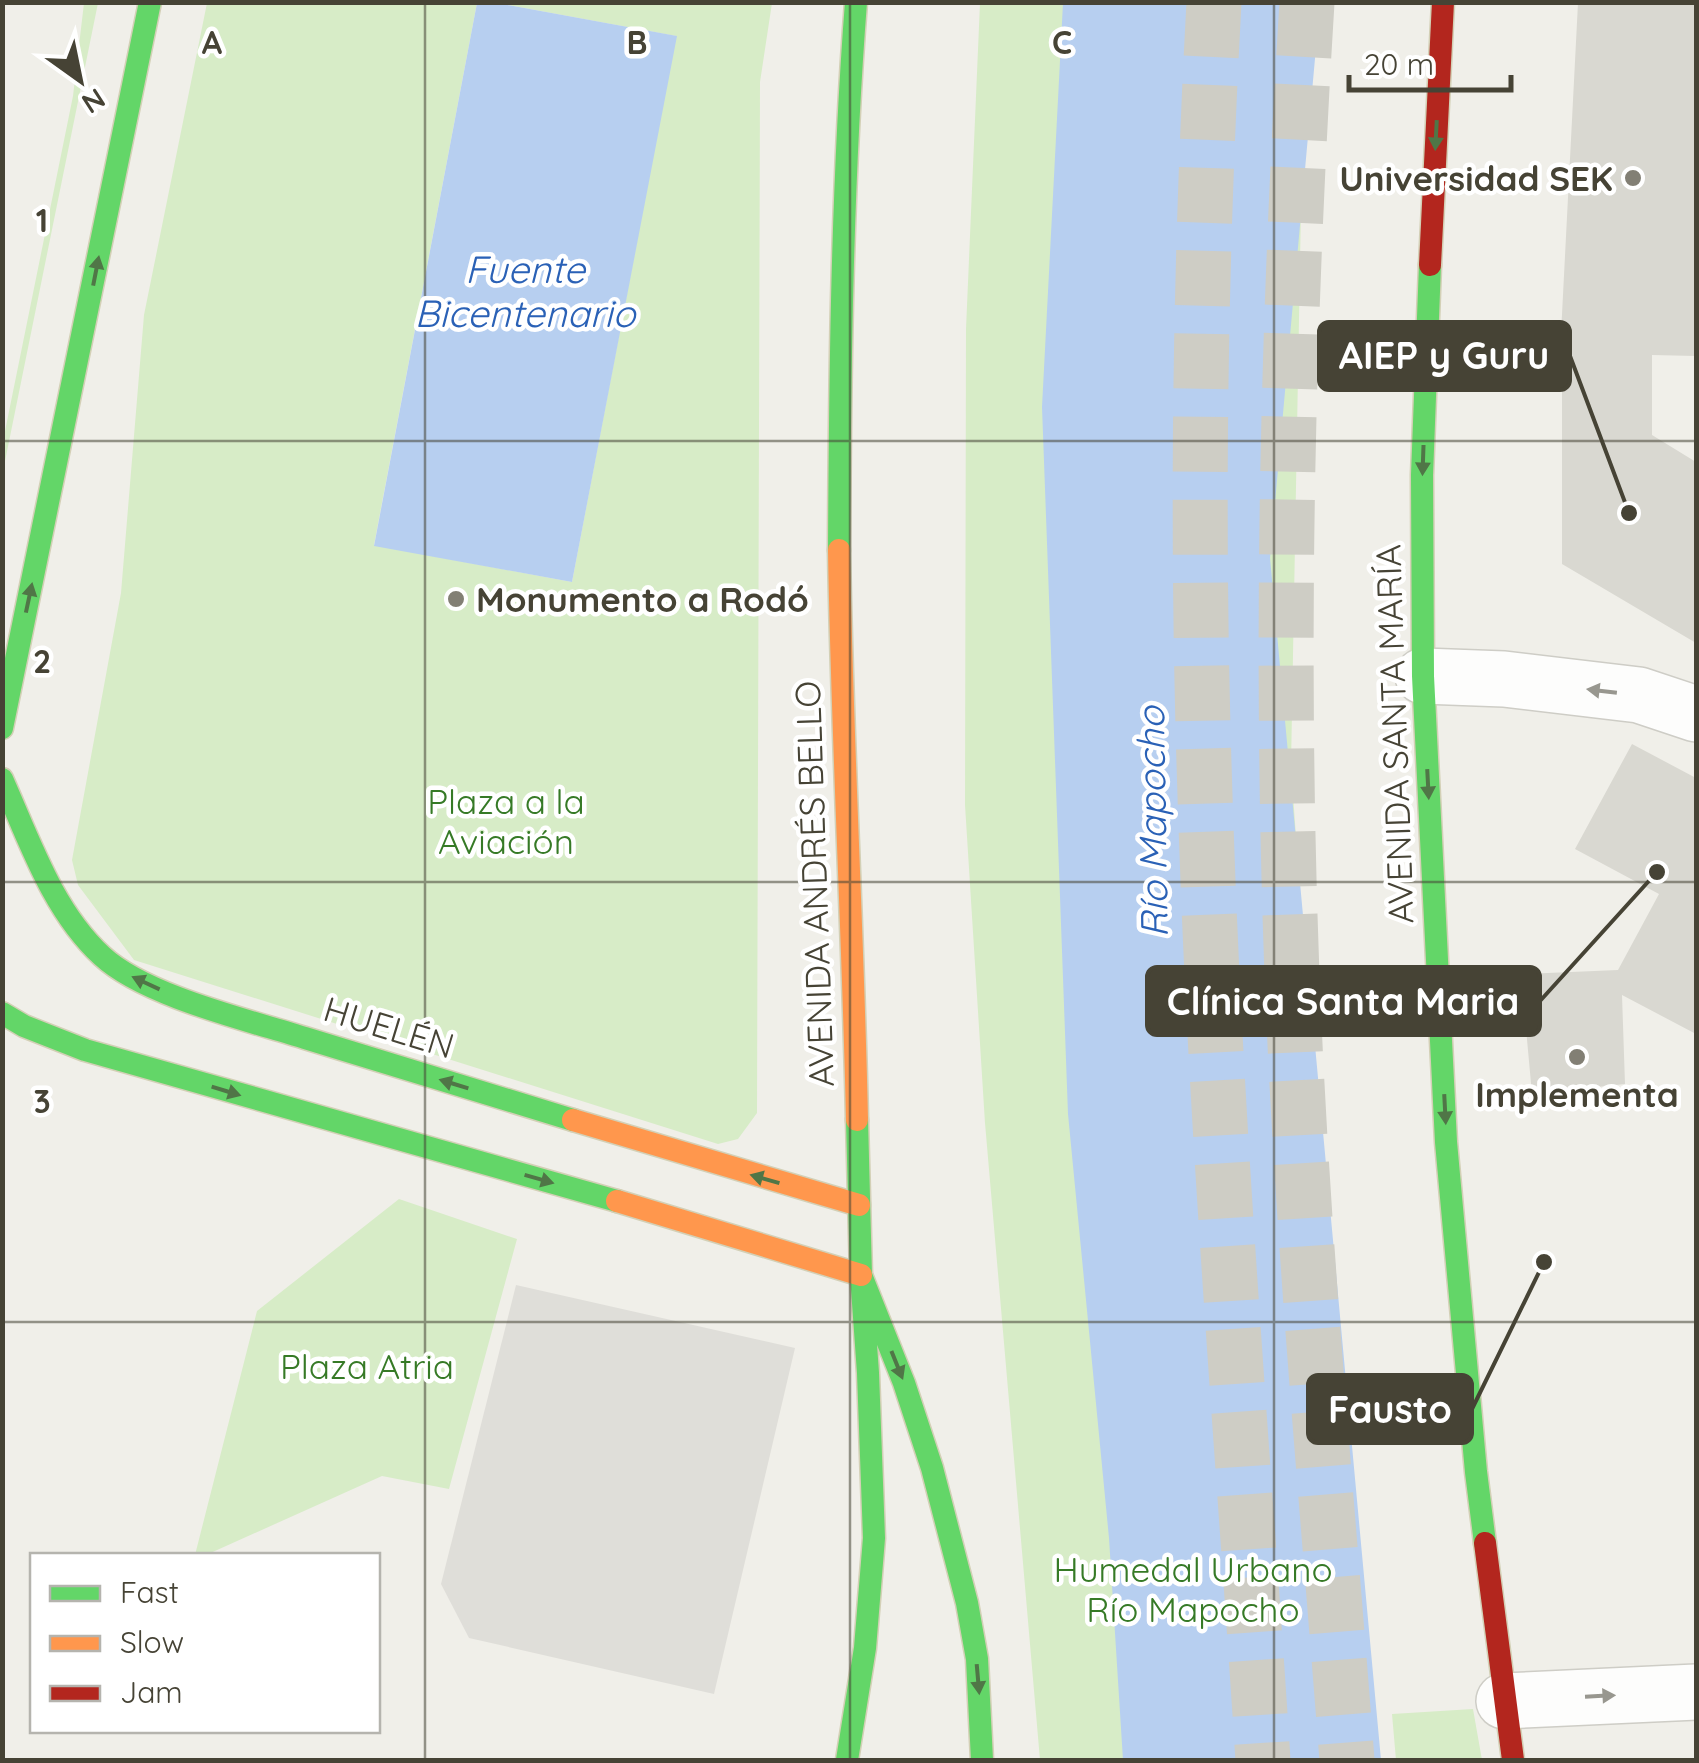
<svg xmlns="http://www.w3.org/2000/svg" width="1699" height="1763" font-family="Quicksand,sans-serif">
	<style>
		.green { fill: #d7ecc7 }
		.parking { fill: #dfded9 }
		.water { fill: #b7cff0 }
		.building { fill: #d9d8d1 }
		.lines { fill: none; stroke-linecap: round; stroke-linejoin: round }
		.highway-tunnel { stroke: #cecdc5; stroke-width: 55; stroke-dasharray: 55 28; stroke-linecap: butt }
		.street-casing { stroke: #cecdc6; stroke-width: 58 }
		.fast-casing { stroke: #d3d0b6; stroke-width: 25 }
		.slow-casing { stroke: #d3d0b6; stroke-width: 25 }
		.jam-casing { stroke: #d3d0b6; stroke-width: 25 }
		.street { stroke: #fdfdfc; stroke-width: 55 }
		.fast { stroke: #63d668; stroke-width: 22 }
		.slow { stroke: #ff974d; stroke-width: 22 }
		.jam { stroke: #b3261e; stroke-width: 22 }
		.oneway { fill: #507647 }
		.oneway2 { fill: #98978f }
		.grid { fill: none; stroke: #464335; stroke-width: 2.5; stroke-opacity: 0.55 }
		.poi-dot { fill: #827f74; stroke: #fff; stroke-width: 4 }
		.labels { text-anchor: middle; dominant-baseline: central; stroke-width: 9; stroke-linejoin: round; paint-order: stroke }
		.poi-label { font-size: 35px; font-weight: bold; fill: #464335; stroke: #fff; text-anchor: end }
		.street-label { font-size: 35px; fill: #464335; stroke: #fff }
		.park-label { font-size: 35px; fill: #367a26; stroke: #fff }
		.water-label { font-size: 38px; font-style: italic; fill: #2a61b6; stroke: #fff }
		.grid-label { font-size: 32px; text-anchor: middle; font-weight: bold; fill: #464335; stroke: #fff; stroke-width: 9; stroke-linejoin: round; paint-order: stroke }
		.leader { fill: none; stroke: #464335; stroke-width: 4 }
		.callout-dot { fill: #464335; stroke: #fff; stroke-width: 4 }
		.callout { fill: #464335; stroke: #464335; stroke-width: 4 }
		.callout-label { font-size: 38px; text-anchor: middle; font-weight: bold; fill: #fff }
	</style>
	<rect width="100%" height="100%" fill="#f0efe9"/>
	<!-- green -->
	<path class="green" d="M84 3H98L3 471V441L73 96Z
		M207 3H477L374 545 572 582 676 36 497 3H772L760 82 757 1113 738 1139 718 1144 134 960 78 885 72 860 121 593 144 315Z
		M980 3H1317L1302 151 1291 767 1332 1338 1380 1760H1040L985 1123 965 805 966 329Z
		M399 1199 517 1239 449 1489 382 1476 206 1555H195L257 1311Z
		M1473 1709 1482 1760H1396L1392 1714Z"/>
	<!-- parking -->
	<path class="parking" d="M516 1285 795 1348 714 1694 469 1638 441 1584Z"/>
	<!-- water -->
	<path class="water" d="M477 3H497L677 36 572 582 374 546Z
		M1063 3H1320L1270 558 1381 1760H1123L1109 1538 1068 1114 1042 407Z"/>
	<!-- building -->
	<path class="building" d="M1578 3H1696V356L1652 355V435L1696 462V643L1562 564V353H1560Z
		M1632 744 1696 778V1034L1622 995 1625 1084 1578 1089 1577 1106 1533 1105 1521 974 1618 970 1659 894 1575 849Z"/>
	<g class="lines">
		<!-- highway-tunnel -->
		<path class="highway-tunnel" d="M1214 2C1199 277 1196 550 1206 825 1216 1137 1243 1449 1263 1760
			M1307 2C1287 327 1280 650 1292 975 1302 1237 1327 1499 1347 1760"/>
		<defs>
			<path id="street" d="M1423 676 1504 679 1639 695 1696 714
				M1504 1701 1696 1692"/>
			<path id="fast" d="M1430 265 1422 475 1423 676 1446 1142 1476 1472 1485 1543
				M839 550C840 367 842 184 856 2
				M2 728 150 2
				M2 779C29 839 52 910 102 956 145 996 248 1020 305 1038 394 1065 483 1093 573 1120
				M2 1013 24 1026 85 1050 617 1201
				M861 1275 904 1383 932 1468 967 1603 977 1659 982 1760
				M847 1760 865 1648 874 1538 868 1373 861 1275 857 1120"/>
			<path id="slow" d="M839 550C842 740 853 930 857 1120
				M573 1120 859 1205
				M617 1201 861 1275"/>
			<path id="jam" d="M1430 265 1443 2
				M1485 1543 1513 1760"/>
		</defs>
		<!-- street casing -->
		<use href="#street" class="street-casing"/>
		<!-- fast casing -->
		<use href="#fast" class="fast-casing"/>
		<!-- slow casing -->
		<use href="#slow" class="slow-casing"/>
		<!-- jam casing -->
		<use href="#jam" class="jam-casing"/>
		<!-- street -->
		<use href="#street" class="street"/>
		<!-- fast -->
		<use href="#fast" class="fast"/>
		<!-- slow -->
		<use href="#slow" class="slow"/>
		<!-- jam -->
		<use href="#jam" class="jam"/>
	</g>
	<!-- one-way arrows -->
	<defs><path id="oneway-solid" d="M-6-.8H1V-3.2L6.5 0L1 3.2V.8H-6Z" transform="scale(2.5)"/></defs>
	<g class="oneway">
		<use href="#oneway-solid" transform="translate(1436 135) rotate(93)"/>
		<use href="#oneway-solid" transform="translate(96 271) rotate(-79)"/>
		<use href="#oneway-solid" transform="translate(1423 460) rotate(92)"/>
		<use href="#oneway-solid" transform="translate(29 598) rotate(-78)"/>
		<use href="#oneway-solid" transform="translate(1428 784) rotate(87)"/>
		<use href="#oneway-solid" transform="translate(146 983) rotate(-155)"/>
		<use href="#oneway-solid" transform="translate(454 1084) rotate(-163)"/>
		<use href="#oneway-solid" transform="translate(226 1091) rotate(17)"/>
		<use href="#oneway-solid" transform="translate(1445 1109) rotate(87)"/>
		<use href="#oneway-solid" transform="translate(539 1179) rotate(16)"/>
		<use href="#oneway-solid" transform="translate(765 1179) rotate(-164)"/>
		<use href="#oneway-solid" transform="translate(897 1365) rotate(68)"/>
		<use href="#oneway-solid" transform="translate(978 1679) rotate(85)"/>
	</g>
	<g class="oneway2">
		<use href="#oneway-solid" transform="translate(1602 691) rotate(-173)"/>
		<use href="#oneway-solid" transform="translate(1600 1696) rotate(-3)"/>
	</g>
	<!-- grid -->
	<path class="grid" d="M425 2V1760M850 2V1760M1274 2V1760M2 441H1696M2 882H1696M2 1322H1696"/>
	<!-- markers -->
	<g class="poi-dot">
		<circle cx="1633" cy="178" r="10"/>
		<circle cx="456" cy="599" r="10"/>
		<circle cx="1577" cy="1057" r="10"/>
	</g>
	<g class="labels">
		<!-- poi labels -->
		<g class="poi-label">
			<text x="1613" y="178">Universidad SEK</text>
			<text x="476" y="599" text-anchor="start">Monumento a Rodó</text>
			<text x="1577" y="1094" text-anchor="middle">Implementa</text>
		</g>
		<!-- street labels -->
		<g class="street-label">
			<text transform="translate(1394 734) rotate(-92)">AVENIDA SANTA MARÍA</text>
			<text transform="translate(814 884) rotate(-92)">AVENIDA ANDRÉS BELLO</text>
			<text transform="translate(389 1027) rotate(17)">HUELÉN</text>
		</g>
		<!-- park labels -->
		<g class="park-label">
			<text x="506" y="801">Plaza a la<tspan x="506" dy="40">Aviación</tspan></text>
			<text x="367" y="1366">Plaza Atria</text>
			<text x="1193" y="1569">Humedal Urbano<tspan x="1193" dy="40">Río Mapocho</tspan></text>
		</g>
		<!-- water labels -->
		<g class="water-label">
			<text x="525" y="269">Fuente<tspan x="525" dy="44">Bicentenario</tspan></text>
			<text transform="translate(1152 822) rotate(-91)">Río Mapocho</text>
		</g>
	</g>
	<g class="grid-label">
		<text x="212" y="54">A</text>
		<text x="637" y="54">B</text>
		<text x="1062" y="54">C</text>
		<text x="42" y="232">1</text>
		<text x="42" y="673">2</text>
		<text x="42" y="1113">3</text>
	</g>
	<!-- callouts -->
	<path class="leader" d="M1629 513L1570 356M1657 872L1540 1001M1544 1262L1472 1409"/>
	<g class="callout-dot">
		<circle cx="1629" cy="513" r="10"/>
		<circle cx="1657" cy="872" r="10"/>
		<circle cx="1544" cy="1262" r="10"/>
	</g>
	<g class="callout">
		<rect x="1319" y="322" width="251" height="68" rx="10"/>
		<rect x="1147" y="967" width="393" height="68" rx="10"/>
		<rect x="1308" y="1375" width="164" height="68" rx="10"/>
	</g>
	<g class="callout-label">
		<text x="1444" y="369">AIEP y Guru</text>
		<text x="1343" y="1015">Clínica Santa Maria</text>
		<text x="1390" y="1423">Fausto</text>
	</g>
	<!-- border -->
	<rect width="1699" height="1763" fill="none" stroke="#464335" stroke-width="10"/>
	<!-- legend -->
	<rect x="30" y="1553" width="350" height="180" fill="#ffffff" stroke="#b5b4ae" stroke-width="2.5"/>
	<rect x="50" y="1586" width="50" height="15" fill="#63d668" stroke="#b5b4ae" stroke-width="2.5"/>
	<text x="120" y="1603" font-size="30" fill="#464335">Fast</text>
	<rect x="50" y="1636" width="50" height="15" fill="#ff974d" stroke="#b5b4ae" stroke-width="2.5"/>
	<text x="120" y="1653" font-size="30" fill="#464335">Slow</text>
	<rect x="50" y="1686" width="50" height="15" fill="#b3261e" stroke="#b5b4ae" stroke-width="2.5"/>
	<text x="120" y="1703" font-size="30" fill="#464335">Jam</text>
	<!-- north arrow -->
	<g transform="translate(80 80) rotate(147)" stroke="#ffffff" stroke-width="8" paint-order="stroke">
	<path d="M0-8L18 38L0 25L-18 38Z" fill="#464335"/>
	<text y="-15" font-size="28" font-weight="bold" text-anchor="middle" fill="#464335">N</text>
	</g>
	<!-- scale -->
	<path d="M1349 75v15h162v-15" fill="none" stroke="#464335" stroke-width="5"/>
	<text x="1364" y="75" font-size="30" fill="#464335" stroke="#ffffff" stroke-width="8" paint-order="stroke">20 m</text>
</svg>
